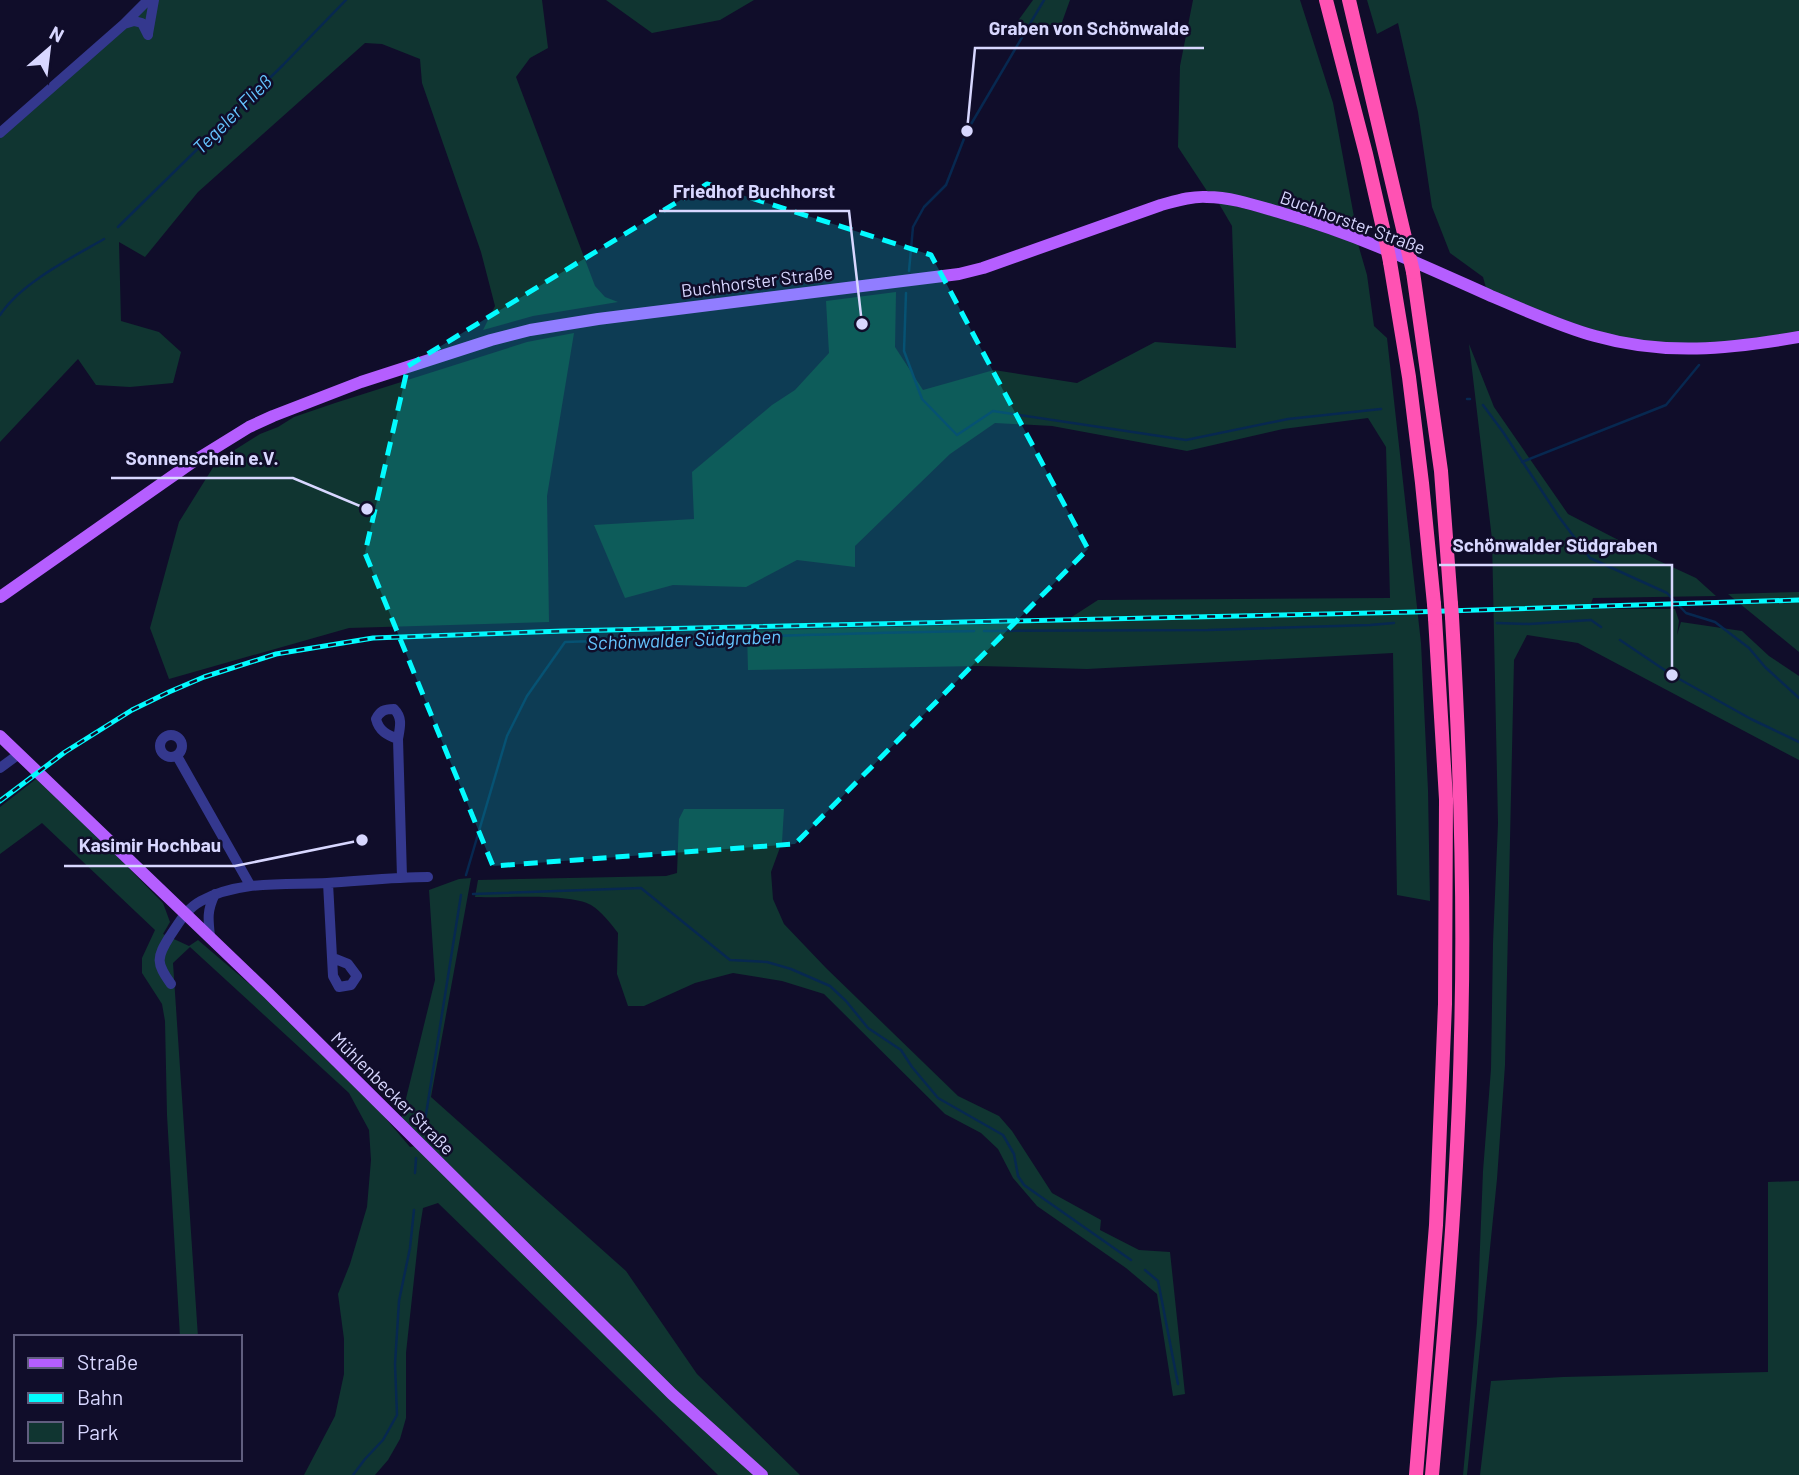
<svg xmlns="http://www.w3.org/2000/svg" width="1799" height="1475" font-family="Barlow,sans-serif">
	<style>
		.green { fill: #103531 }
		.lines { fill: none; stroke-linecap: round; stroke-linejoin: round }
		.stream { stroke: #072850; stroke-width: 2.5 }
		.minor { stroke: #34388e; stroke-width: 10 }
		.major { stroke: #b55eff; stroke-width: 12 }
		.highway { stroke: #ff52b3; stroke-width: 14 }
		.rail-casing { stroke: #03fbff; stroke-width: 5 }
		.rail { stroke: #100d2a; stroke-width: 2.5; stroke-dasharray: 8; stroke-linecap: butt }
		.highway-bridge { stroke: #ff52b3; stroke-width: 14 }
		.marked { fill: #03fbff; fill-opacity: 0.2; stroke: #03fbff; stroke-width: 5; stroke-dasharray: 14 9; stroke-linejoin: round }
		.labels { text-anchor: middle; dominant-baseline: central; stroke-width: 5; stroke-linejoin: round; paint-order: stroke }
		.street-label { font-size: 18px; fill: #d8d7ff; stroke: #100d2a }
		.water-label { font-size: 19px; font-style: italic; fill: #65c5ff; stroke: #100d2a }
		.leader { fill: none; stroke: #d8d7ff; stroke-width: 2.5 }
		.callout-dot { fill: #d8d7ff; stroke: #100d2a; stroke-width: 2.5 }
		.callout-label { font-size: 19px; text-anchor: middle; font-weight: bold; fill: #d8d7ff; stroke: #100d2a; stroke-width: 5; stroke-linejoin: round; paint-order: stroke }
	</style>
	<rect width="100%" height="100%" fill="#100d2a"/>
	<!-- green -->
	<path class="green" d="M148 0H542L548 48 530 58 516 77 595 286 605 297 618 302 533 316 483 330 495 306 481 252 422 83 420 59 382 44 365 43 198 192 145 257 119 242 121 321 159 332 181 352 173 383 130 387 96 385 78 359 0 442V133Z
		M606 0H754L720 20 652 33Z
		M1033 0H1070L1061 25H1015Z
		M1193 0H1300L1333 103 1357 233 1207 191 1178 147 1180 66Z
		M1367 0H1799V332C1757 338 1713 347 1670 344 1604 340 1546 313 1486 288L1483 277 1450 253 1432 207 1418 112 1398 23 1377 34Z
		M1218 202C1266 213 1312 228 1358 244L1367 275 1374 326 1387 338 1421 643 1428 790 1430 901 1397 895 1393 653 1087 669 979 666 748 670 747 631 1064 622 1098 600 1390 598 1386 447 1368 418 1283 429 1187 451 1052 426 995 423 950 454 855 546V567L797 560 746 587 673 585 625 598 594 525 694 519 692 472 772 405 795 390 829 353 826 301 896 292 895 347 923 390 994 370 1077 383 1155 342 1236 348 1232 226Z
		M574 333 547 496 549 622 349 628 169 679 150 628 179 522 217 461 260 434 278 427 294 417 335 403 527 342Z
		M1469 344 1494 407 1568 514 1657 560 1696 578 1716 596 1593 598 1589 609H1675L1679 621 1677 635 1681 622 1742 631 1769 656 1799 676V760L1578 643 1527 635 1514 660 1505 1065 1497 1179 1467 1475H1463L1477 1323 1483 1171 1491 1069 1493 943 1498 823 1492 539Z
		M1799 592V652L1728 594Z
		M36 779 99 838 163 903 170 922 163 934 189 946 198 940 272 1003 370 1100 410 1147 425 1144 401 1119 435 980 429 890 459 879 471 878 431 1097 626 1271 697 1374 800 1475H718L438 1203 423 1208 419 1233 406 1353V1418L400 1439 388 1460 375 1475H304L335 1416 344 1374V1339L338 1294 350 1264 367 1207 371 1160 369 1130 349 1093 190 947 173 963 198 1337H180L167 1115 165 1021 162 1004 142 973V958L155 930 42 823 0 854V807Z
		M684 809H784L782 842 771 872 773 899 784 924 826 968 958 1096 999 1116 1012 1131 1052 1193 1101 1220 1100 1230 1139 1250 1170 1252 1185 1394 1173 1396 1157 1294 1126 1268 1037 1206 1013 1178 998 1149 981 1133 945 1114 824 994 782 981 733 973 695 983 644 1006H628L617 974 618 933C611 924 602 912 591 905 569 893 503 898 475 897L478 880 666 876 677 873 679 819Z
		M1799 1181V1475H1480L1491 1381 1563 1377 1768 1372V1182Z"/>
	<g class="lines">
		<!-- stream -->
		<path class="stream" d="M118 227 283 65 346 0
			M909 271 913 227 924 207 946 185 967 131 1044 0
			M906 293 904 351 922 399 957 435 993 411 1186 440 1288 419 1381 409
			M0 315C21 283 71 258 104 239
			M1467 399H1470
			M1483 405 1503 432 1559 517 1590 558 1667 593 1686 613 1715 622 1749 648 1765 667 1799 698
			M1522 462 1666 405 1699 365
			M1497 623 1529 624 1591 620 1601 627
			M984 631 1208 630 1370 625 1394 623
			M1620 640 1672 675 1751 719 1799 742
			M466 875 507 736 527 696 565 642C701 639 838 633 974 631
			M473 894 641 888 730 960 767 962 791 969 830 986 846 1001 868 1028 901 1050 912 1067 938 1098 1003 1135 1014 1154 1018 1176 1024 1185 1131 1260
			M424 1127 461 895
			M415 1173 416 1158
			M1145 1270 1158 1281 1178 1384
			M353 1475 365 1459 383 1440 397 1415 395 1364 399 1301 410 1248 414 1210"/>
		<!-- minor -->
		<path class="minor" d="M124 24 148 0
			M148 34 154 0
			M0 133 124 24 134 21 142 23 148 35
			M160 746a11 11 0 1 1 22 0a11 11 0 1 1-22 0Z
			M398 739C387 735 379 731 376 719 380 711 384 709 394 709 403 718 400 727 398 739L402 877
			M177 756 250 885
			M0 768 19 754
			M328 883 333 976 339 987 351 985 357 976 348 964 333 958
			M210 936C208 919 207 910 215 894
			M171 984C156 963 156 958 170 936 179 923 186 909 201 901 239 880 285 885 327 883 361 881 394 877 428 877"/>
		<!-- major -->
		<path class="major" d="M0 597 194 461 249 427 273 416 361 382 491 340 530 330 598 319 959 274 983 268 1161 205C1176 201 1191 196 1207 197 1233 197 1260 207 1285 214 1356 234 1424 266 1491 296 1525 310 1559 326 1595 336 1665 356 1729 349 1799 337
			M0 736 268 993 672 1394 762 1475"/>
		<!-- highway -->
		<path class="highway" d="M1326 0 1366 154 1385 237
			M1349 0 1407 246
			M1390 262 1409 377 1422 483 1434 604
			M1413 272 1441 471 1451 604
			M1416 1475 1436 1225 1445 1004 1446 799 1435 618
			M1432 1475C1445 1329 1458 1182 1461 1036 1465 896 1460 756 1452 617"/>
		<defs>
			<path id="rail" d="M0 801 65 752 132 710 169 692 204 677 276 654 373 638 563 631 1414 612 1799 600"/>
		</defs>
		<!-- rail casing -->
		<use href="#rail" class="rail-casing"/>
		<!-- rail -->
		<use href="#rail" class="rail"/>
		<!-- highway-bridge -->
		<path class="highway-bridge" d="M1385 237 1390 262
			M1407 246 1413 272
			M1434 604 1435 618
			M1451 604 1452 617"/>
	</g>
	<!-- marked area -->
	<path class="marked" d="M707 184 931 255 1088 549 795 844 493 866 365 553 408 366Z"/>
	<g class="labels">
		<!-- street labels -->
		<g class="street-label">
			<text transform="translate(1353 222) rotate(20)">Buchhorster Straße</text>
			<text transform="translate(757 281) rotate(-7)">Buchhorster Straße</text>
			<text transform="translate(393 1093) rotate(45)">Mühlenbecker Straße</text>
		</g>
		<!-- water labels -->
		<g class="water-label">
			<text transform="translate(232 114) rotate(-45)">Tegeler Fließ</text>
			<text transform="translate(684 639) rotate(-2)">Schönwalder Südgraben</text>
		</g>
	</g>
	<!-- callouts -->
	<path class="leader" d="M967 131L975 48H1204M862 324L849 211H659M367 509L293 478H111M1672 675L1672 565H1439M362 840L235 866H64"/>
	<g class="callout-dot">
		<circle cx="967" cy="131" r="7"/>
		<circle cx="862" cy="324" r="7"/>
		<circle cx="367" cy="509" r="7"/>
		<circle cx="1672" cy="675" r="7"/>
		<circle cx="362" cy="840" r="7"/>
	</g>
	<g class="callout-label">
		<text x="1089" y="35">Graben von Schönwalde</text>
		<text x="754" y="198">Friedhof Buchhorst</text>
		<text x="202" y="465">Sonnenschein e.V.</text>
		<text x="1555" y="552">Schönwalder Südgraben</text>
		<text x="150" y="852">Kasimir Hochbau</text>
	</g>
	<!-- legend -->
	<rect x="14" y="1335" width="228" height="126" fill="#100d2a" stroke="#605e7f" stroke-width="2"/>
	<rect x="28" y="1358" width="35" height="10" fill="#b55eff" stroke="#605e7f" stroke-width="2"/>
	<text x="77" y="1370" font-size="21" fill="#d8d7ff">Straße</text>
	<rect x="28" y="1393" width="35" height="10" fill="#03fbff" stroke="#605e7f" stroke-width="2"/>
	<text x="77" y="1405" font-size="21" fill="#d8d7ff">Bahn</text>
	<rect x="28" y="1422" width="35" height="21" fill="#103531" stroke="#605e7f" stroke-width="2"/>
	<text x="77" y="1440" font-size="21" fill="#d8d7ff">Park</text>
	<!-- north arrow -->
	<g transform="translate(49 49) rotate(28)" stroke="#100d2a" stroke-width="5" paint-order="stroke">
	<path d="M0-5L12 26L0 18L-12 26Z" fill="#d8d7ff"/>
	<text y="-10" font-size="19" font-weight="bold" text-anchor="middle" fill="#d8d7ff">N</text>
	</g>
</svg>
